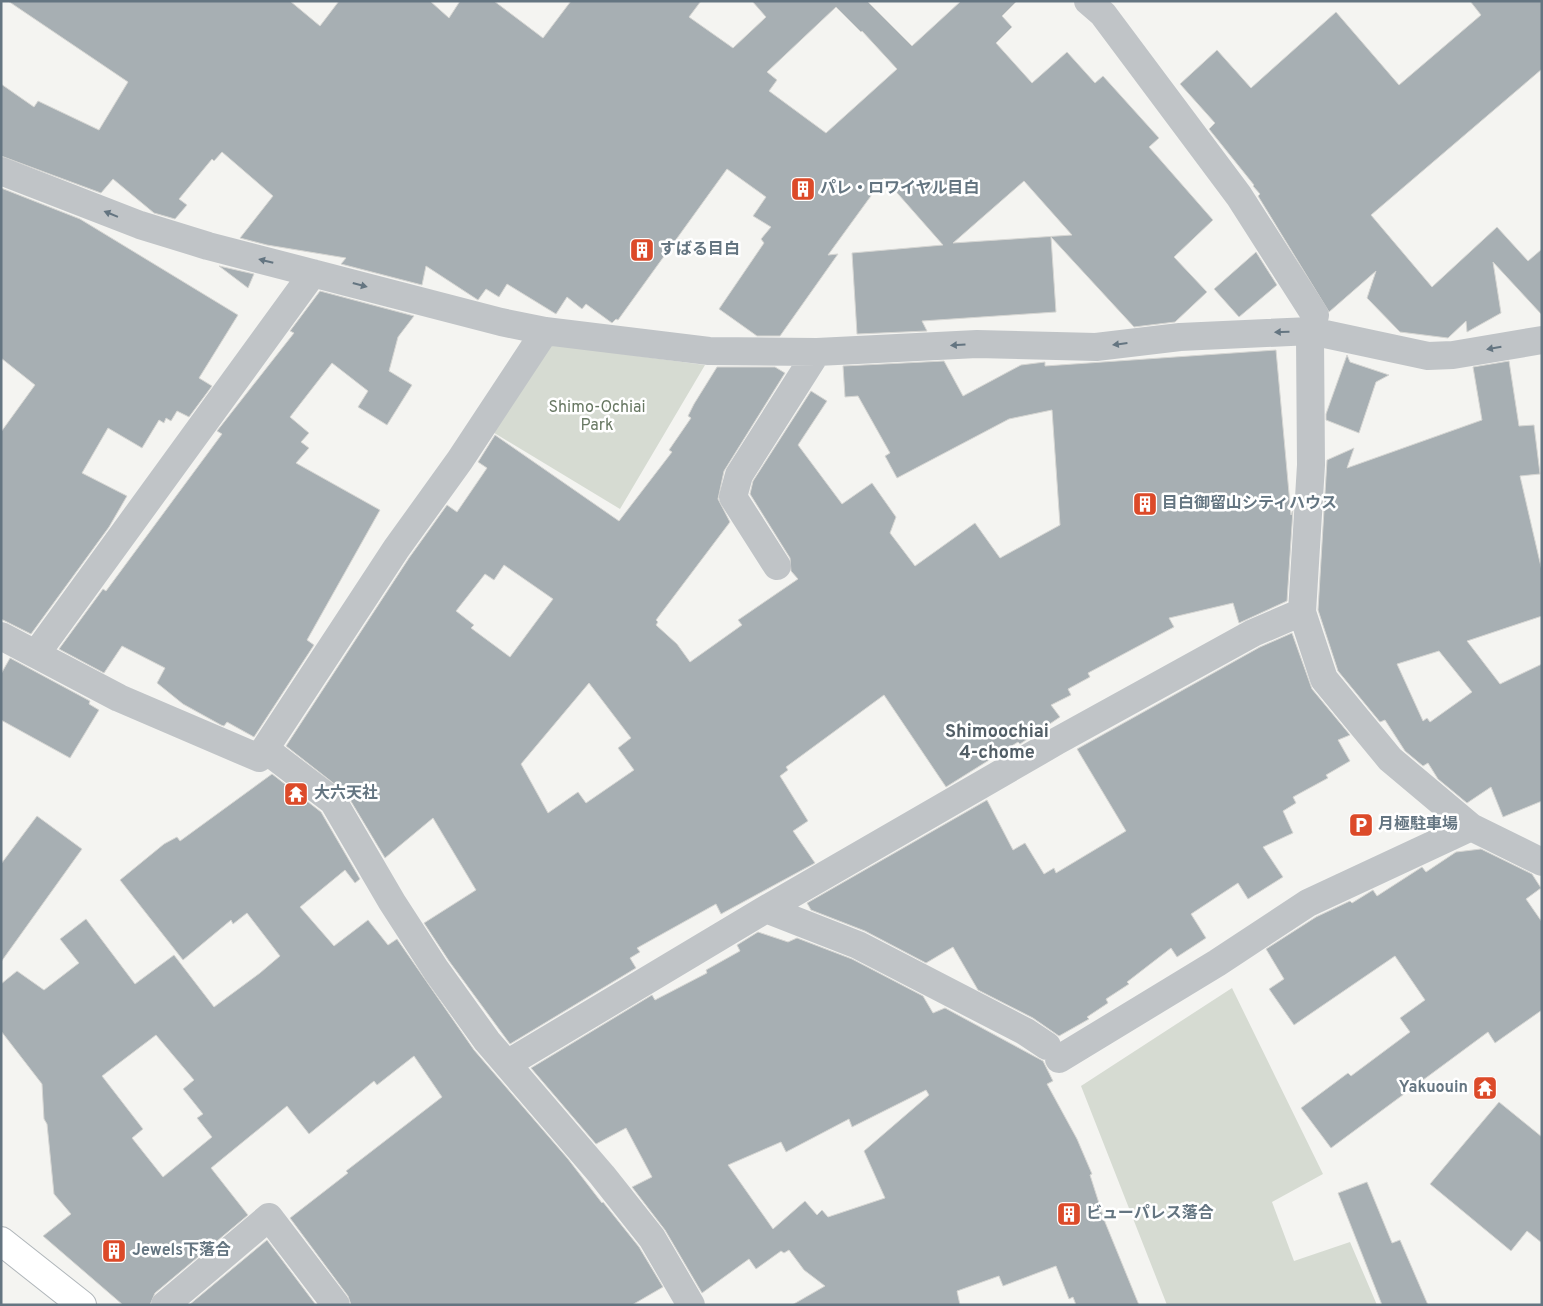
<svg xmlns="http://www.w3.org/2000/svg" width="1543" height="1306" font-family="Overpass,'Noto Sans JP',sans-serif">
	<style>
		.green { fill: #d6dbd2 }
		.building { fill: #a7afb3; stroke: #d6d6d3; fill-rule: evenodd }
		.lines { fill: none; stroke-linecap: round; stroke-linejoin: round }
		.secondary-casing { stroke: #b0b6ba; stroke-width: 30 }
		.street { stroke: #c0c4c7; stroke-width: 28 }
		.secondary { stroke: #fff; stroke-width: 28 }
		.oneway { fill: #647581 }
		.labels { text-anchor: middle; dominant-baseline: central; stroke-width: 5; stroke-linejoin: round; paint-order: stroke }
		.poi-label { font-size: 16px; font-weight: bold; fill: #647581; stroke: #fff; text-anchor: start }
		.park-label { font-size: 16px; fill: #687863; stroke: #fff }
		.neighbourhood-label { font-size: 18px; font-weight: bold; fill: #525e66; stroke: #fff }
	</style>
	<rect width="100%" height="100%" fill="#f4f4f1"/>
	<!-- green -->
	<path class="green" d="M548 344 705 365 620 509 491 431Z
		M1232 988 1323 1174 1272 1202 1294 1261 1350 1242 1377 1305H1167L1081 1086Z"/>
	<!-- building -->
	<path class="building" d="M8 1H290L320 26 339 1H430L449 18 460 1H494L543 38 571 1H701L689 17 733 48 766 17 752 1H867L912 46 961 1H1017L1002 16 1012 27 996 43 1032 83 1067 52 1095 83 1103 76 1159 138 1149 147 1213 220 1174 257 1207 292 1175 322 1134 327 1051 237 1056 312 922 321 927 331 857 334 852 253 943 245 884 178 828 255 838 254 780 336H757L719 309 764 243 761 239 771 227 753 216 766 197 727 169 618 320 616 319 612 323 586 304 582 309 567 297 556 314 507 284 499 297 486 289 478 300 426 266 422 285 341 264 346 258 267 245 240 238 273 196 222 152 214 161 212 159 179 199 187 205 175 219 154 213 113 179 101 193 1 156V84L34 107 38 101 99 130 128 82ZM836 7 861 32 862 31 897 69 826 133 769 91 777 80 767 72ZM1024 181 1072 235 953 243Z
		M1470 1H1542V69L1371 215 1432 287 1497 227 1528 261 1542 249V315L1493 262 1501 313 1467 332 1466 321 1448 338 1400 332 1367 298 1376 271 1329 312 1258 196 1260 194 1253 186 1254 185 1209 129 1215 123 1180 84 1217 50 1251 88 1336 12 1399 85 1481 15Z
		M1 188 80 219 238 315 199 378 212 386 189 417 177 411 171 421 166 418 164 423 159 420 142 448 108 428 82 473 127 496 109 527 31 634 1 619V432L35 385 1 358Z
		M1256 252 1277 285 1239 317 1214 289Z
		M219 266 254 274 248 288Z
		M320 291 414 316 398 337 389 371 412 385 387 425 358 407 368 391 332 363 290 417 309 433 301 442 309 448 296 463 380 510 307 640 314 645 254 737 227 722 224 726 221 725 183 704 157 683 165 668 122 646 104 673 59 649 103 589 106 591 222 434 217 431 294 333 290 331Z
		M1276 350 1291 515 1293 510 1287 601 1239 623 1233 603 1169 618 1174 627 1088 673 1090 677 1068 689 1071 695 1051 705 1060 717 1020 744 1018 742 946 787 884 695 786 767 788 770 780 776 808 821 793 831 815 863 721 914 716 904 637 948 640 952 630 958 636 968 510 1044 449 961 424 923 476 890 433 818 385 858 346 793 286 746 409 558 447 505 457 512 487 468 478 462 495 435 619 521 672 452 669 450 691 418 688 416 694 404 717 367H775L785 373 724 471 718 499 730 522 656 620 658 622 656 625 677 644 690 662 742 625 738 620 798 579 791 571 790 558 750 494 753 481 811 391 827 401 798 445 842 504 872 483 896 517 890 533 915 566 975 523 1000 558 1060 525 1052 410 1009 419 897 478 885 456 890 453 858 396 845 397 843 366 944 361 963 396 1021 365 1045 362V366ZM504 565 553 599 510 657 471 628 474 625 456 611 485 574 494 580ZM589 683 631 738 618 748 634 770 586 803 578 792 548 813 521 764Z
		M1347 355 1350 362 1389 375 1376 382 1359 433 1326 420V414Z
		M1509 361 1519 426 1534 425 1540 474 1520 476 1542 571V616L1467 641 1500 684 1542 664V801L1503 817 1491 787 1467 803 1438 779 1428 763 1423 766 1405 751 1385 720 1380 722 1338 671 1318 610 1327 460 1354 448 1347 468 1482 420 1473 367ZM1439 651 1472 692 1430 722 1427 718 1423 721 1397 664Z
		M1292 633 1312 689 1350 735 1338 740 1350 761 1326 775 1328 778 1293 797 1296 803 1283 811 1293 833 1263 847 1283 877 1248 899 1238 883 1191 914 1206 938 1177 957 1171 948 1127 982 1129 984 1106 999 1108 1003 1087 1017 1089 1019 1059 1036 1033 1018 978 990 953 947 926 963 865 931 811 910 807 903 987 800 1013 850 1025 843 1044 874 1054 868 1056 873 1126 831 1077 749 1260 647Z
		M10 658 90 701 89 704 99 710 70 758 1 720V674Z
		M272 774 321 812 360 879 355 883 345 870 300 907 334 946 368 920 388 945 397 939 474 1050 568 1159 602 1203 603 1202 639 1247 663 1287 632 1305H351L348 1296 290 1218 348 1173 346 1171 442 1097 414 1056 377 1085 374 1081 309 1134 287 1106 211 1168 248 1215 155 1293 150 1305H123L43 1236 71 1214 54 1194 47 1124 44 1119 42 1084 1 1031V984L17 971 44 990 79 963 60 939 86 919 135 984 174 955 214 1007 260 973 280 956 247 913 233 924 231 920 183 960 120 880 164 844 177 837 180 841ZM156 1035 194 1080 183 1089 203 1114 197 1118 212 1137 163 1177 132 1138 143 1129 102 1076Z
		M37 816 82 849 1 962V864Z
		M1481 849 1532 874 1541 888 1526 899 1542 922V1010L1495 1043 1488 1032 1331 1148 1301 1108 1348 1073 1351 1076 1410 1032 1400 1018 1425 1000 1395 956 1294 1025 1269 989 1284 979 1266 949 1316 917 1350 901 1352 903 1373 890 1377 896 1422 867 1426 872 1456 852Z
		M758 932 788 942 797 938 852 959 923 996 933 1013 945 1008 1043 1061 1053 1081 1047 1084 1077 1139 1092 1174 1090 1175 1105 1222 1139 1305H1076L1073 1297 1069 1299 1056 1266 1003 1286 999 1276 957 1291 960 1305H792L825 1286 804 1270 789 1250 784 1253 781 1251 756 1269 749 1259 702 1293 665 1230 632 1187 652 1177 626 1128 596 1144 531 1068 652 995 655 1000 707 973 706 970 740 951 737 945ZM926 1090 929 1095 864 1151 885 1198 828 1217 822 1210 817 1215 805 1201 773 1229 728 1165 781 1142 786 1152 849 1119 852 1127Z
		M1499 1102 1542 1137V1243L1527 1231 1511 1251 1430 1184Z
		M1367 1182 1392 1243 1400 1240 1428 1305H1382L1338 1193Z
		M267 1240 316 1305H189Z"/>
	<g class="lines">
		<defs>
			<path id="secondary" d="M1 1241 82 1305"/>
		</defs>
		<!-- secondary casing -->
		<use href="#secondary" class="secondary-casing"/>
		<!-- street -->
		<path class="street" d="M1088 1 1103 14 1239 196 1315 315 1310 338 1311 465 1302 612 1324 679 1390 759 1471 827 1542 862
			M1 171 140 225 208 246 501 322 545 331 709 351 817 352 977 344 1096 347 1180 337 1311 331 1428 356 1453 355 1542 340
			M777 566 733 497 739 475 817 352
			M1 636 119 698 259 758 396 549 460 460 545 331
			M36 654 313 273
			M266 750 333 801 392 902 436 970 487 1041 602 1175 652 1238 691 1305
			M766 909 858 945 1026 1032 1047 1046
			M1059 1059 1217 963 1308 903 1471 827
			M507 1064 766 909 1057 741 1253 633 1302 612
			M165 1305 269 1217 336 1305"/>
		<!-- secondary -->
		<use href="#secondary" class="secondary"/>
	</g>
	<!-- one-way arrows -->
	<defs><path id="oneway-solid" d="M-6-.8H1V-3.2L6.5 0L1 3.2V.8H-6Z" transform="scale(1.25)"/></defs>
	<g class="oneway">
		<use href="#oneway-solid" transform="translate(111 214) rotate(-158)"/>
		<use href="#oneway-solid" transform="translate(266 261) rotate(-166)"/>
		<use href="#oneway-solid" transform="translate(360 285) rotate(15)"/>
		<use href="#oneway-solid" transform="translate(1282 332) rotate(178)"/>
		<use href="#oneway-solid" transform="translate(1120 344) rotate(173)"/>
		<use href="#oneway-solid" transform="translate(958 345) rotate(177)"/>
		<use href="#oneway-solid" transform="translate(1494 348) rotate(170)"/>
	</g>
	<!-- icons -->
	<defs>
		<symbol id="building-square" viewBox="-11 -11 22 22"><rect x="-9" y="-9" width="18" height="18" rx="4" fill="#dc4a29" stroke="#fff"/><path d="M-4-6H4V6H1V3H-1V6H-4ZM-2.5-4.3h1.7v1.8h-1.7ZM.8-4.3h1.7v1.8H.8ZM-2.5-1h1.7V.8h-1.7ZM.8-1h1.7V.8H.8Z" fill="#fff"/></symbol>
		<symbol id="temple-square" viewBox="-11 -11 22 22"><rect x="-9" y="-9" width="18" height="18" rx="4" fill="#dc4a29" stroke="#fff"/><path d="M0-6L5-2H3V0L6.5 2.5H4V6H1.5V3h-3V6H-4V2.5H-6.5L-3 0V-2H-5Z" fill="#fff"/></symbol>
		<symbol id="parking-square" viewBox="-11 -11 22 22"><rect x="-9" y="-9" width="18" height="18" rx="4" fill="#dc4a29" stroke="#fff"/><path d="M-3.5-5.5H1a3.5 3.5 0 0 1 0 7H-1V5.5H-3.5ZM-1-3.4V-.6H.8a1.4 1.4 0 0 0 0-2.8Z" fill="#fff"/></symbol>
	</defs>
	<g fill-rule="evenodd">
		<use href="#building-square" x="789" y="175" width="28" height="28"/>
		<use href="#building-square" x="628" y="236" width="28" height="28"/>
		<use href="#building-square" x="1131" y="490" width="28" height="28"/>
		<use href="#temple-square" x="282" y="780" width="28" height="28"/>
		<use href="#parking-square" x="1347" y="811" width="28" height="28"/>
		<use href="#temple-square" x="1471" y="1074" width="28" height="28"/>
		<use href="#building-square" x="1055" y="1200" width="28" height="28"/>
		<use href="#building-square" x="100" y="1237" width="28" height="28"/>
	</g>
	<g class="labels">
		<!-- poi labels -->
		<g class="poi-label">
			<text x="820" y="189">パレ・ロワイヤル目白</text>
			<text x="660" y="250">すばる目白</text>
			<text x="1162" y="504">目白御留山シティハウス</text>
			<text x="314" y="794">大六天社</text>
			<text x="1378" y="825">月極駐車場</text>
			<text x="1468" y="1088" text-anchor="end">Yakuouin</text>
			<text x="1086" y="1214">ビューパレス落合</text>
			<text x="132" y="1251">Jewels下落合</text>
		</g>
		<!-- park labels -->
		<g class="park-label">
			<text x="597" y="408">Shimo-Ochiai<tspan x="597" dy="18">Park</tspan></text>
		</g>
		<!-- neighbourhood labels -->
		<g class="neighbourhood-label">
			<text x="997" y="732">Shimoochiai<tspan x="997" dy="21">4-chome</tspan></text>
		</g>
	</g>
	<!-- border -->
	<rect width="1543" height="1306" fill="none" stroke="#647581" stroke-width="5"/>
</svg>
